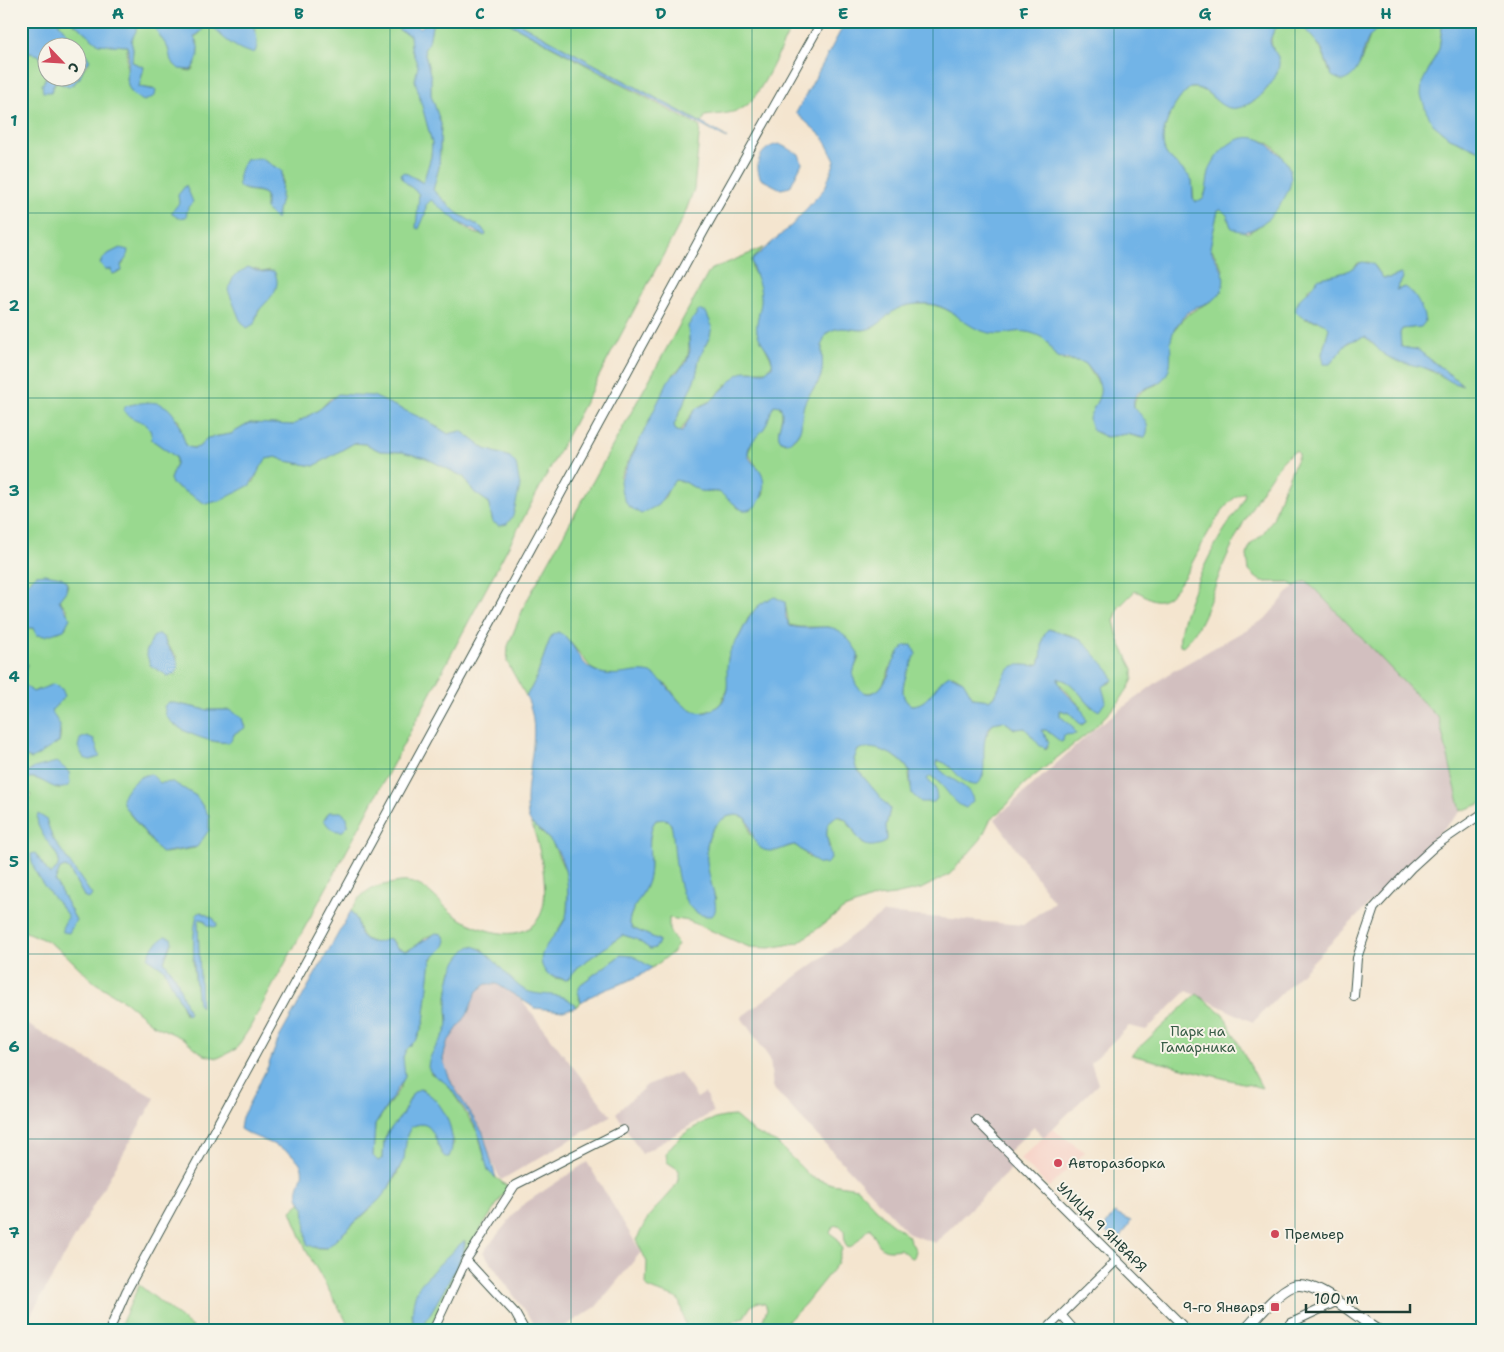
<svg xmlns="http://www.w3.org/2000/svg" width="1504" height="1352" font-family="'Shantell Sans',sans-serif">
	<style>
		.built { fill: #f7d1c6 }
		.industrial { fill: #d2bfbf }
		.green { fill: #99d98f; stroke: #5c8b62; fill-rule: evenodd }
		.water { fill: #72b4e7; stroke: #48788e }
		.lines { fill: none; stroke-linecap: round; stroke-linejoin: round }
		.minor-casing { stroke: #3f564b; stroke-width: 10 }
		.tertiary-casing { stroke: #3f564b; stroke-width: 12 }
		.minor { stroke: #fff; stroke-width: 8 }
		.tertiary { stroke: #fff; stroke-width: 10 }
		.grid { fill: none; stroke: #0f766e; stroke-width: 1; stroke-opacity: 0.55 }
		.poi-dot { fill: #d1495b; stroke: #f7f3e8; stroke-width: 2 }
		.labels { text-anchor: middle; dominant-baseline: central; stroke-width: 4; stroke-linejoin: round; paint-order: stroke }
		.park-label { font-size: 14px; fill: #375c46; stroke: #f7f3e8 }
		.poi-label { font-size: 14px; fill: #1f3d34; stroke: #f7f3e8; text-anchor: start }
		.street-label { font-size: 14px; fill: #1f3d34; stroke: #f7f3e8 }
		.neatline { fill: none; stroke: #0f766e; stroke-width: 2 }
		.grid-label { font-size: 16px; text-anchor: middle; font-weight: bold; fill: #0f766e }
	</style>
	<rect width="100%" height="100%" fill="#f7f3e8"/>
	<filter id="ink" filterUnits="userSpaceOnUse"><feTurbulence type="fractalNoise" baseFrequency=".02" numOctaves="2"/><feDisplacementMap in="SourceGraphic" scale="10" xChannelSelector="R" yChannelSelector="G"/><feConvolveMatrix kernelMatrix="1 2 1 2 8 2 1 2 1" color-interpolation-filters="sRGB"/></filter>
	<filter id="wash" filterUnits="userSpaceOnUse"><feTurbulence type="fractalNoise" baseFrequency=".0096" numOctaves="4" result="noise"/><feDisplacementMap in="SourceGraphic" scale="20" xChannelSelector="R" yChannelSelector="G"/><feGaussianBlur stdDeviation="1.12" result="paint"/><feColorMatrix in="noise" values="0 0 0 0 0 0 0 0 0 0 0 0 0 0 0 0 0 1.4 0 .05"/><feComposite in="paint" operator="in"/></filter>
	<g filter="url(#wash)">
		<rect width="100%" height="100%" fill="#f4e5cf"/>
		<!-- built -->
		<path class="built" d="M1052 1129 1085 1152 1049 1187 1020 1159Z"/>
		<!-- industrial -->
		<path class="industrial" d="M1307 581 1439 719 1461 811 1253 1022 1187 991 1146 1030 1129 1026 1091 1063 1098 1084 1044 1137 1034 1127 1005 1155 1014 1166 935 1243 909 1234 773 1088 770 1059 741 1017 883 913 1023 925 1054 902 995 819 1098 726 1168 674 1265 619 1294 586Z
			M494 983 503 987 522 1001 611 1116 501 1180 488 1154 483 1133 452 1084 443 1059 447 1043 467 1015 477 991 486 984Z
			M21 1021 155 1098 26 1323 21 1320Z
			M680 1072 697 1098 705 1093 713 1112 642 1154 616 1113 647 1085Z
			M587 1162 641 1252 596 1307 557 1331H539L483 1252 521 1206Z"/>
		<!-- green -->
		<path class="green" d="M57 21H71L99 44 127 46V78L132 93 154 89 139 87 144 67 132 62 133 49 131 42 137 21H150C154 28 160 34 164 41 175 57 165 67 190 71L193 69 198 43 194 38 200 33 202 25 198 21H211V25L233 45 255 30 251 21H399L401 31 410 35 413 53 418 62 420 97 432 143 431 157 423 183 416 178 404 181 419 194 417 229 425 215 426 203 431 200C447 207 466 237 486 235L482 228 457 213 433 190 439 167 441 124 431 95V78L424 50 429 41 433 21H505L700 127 694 189 684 216 351 843 249 1029 236 1049 218 1058 204 1055 184 1039 152 1024 126 1002 94 982 64 953 47 941 21 930V800L25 805 31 795 21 788C21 766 50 785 60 790L35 768 21 777V755L26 758 59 742C64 729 55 722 51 711L65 697 39 689 33 692 23 684 27 664 21 656V628H33L36 634 59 632 66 628 67 610 59 599 66 591 68 585 61 577 37 575 21 590V51L39 55 47 72 44 81 53 88 56 81C80 96 74 73 89 64L82 47 73 41ZM273 166 281 170 283 179 276 220 266 209V195C258 189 246 193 239 186ZM120 248 124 263 120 267 122 271 112 274 111 269 100 263 106 255ZM255 268 263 272 270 270 276 278C275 297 259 303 255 321ZM332 397 428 421 448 434 461 431 485 449 510 457 493 522 488 502 474 492 464 477 426 458 402 452 380 451 366 444 354 443 314 466 286 461 276 457 266 459 261 463 254 482 170 479 176 464V457L152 440 151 429 148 424 178 419 186 447 198 448 207 438 231 434 250 423 293 425 320 409ZM164 637 167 645 178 658 146 652ZM169 702 207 710H229L235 733 230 742C214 745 192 734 178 727ZM150 774 160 783 182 788 196 796 209 816 195 848 165 853 160 852 128 812 133 783ZM46 819 52 837 91 895 85 898 69 869 65 867 60 869 55 881 76 920 68 921V916L36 873 35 853 50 875C57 870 60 865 58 857L39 826ZM201 912 214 919 208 926 204 920 199 919 198 921 200 1006 198 1004 193 961 197 914ZM172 942 164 961 176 978 185 1014 174 986 152 948Z
			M515 21H794C784 41 762 94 746 106 736 114 718 114 705 116L702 123Z
			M1285 21C1310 21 1323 50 1329 71L1360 64 1370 36 1384 21H1443L1439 49 1428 71 1433 124 1450 138 1483 152V803L1461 811 1439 719 1307 581 1294 586 1289 582H1262L1254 576 1249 571 1247 555 1250 545 1262 535 1273 519 1282 492 1299 454 1296 451C1275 456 1231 545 1222 568 1211 595 1204 626 1183 646L1180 645C1176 620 1210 551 1225 529 1231 518 1244 505 1245 492 1209 504 1188 596 1160 600 1151 602 1143 593 1135 591L1119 607 1114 621 1119 641 1133 669V679L1129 687 1119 702 1092 730 1023 785 1007 805 990 820 981 839 950 874 921 889 894 895 876 897 844 909 798 943 769 948 749 947 689 921 669 918V930L678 945 672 953 652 968 621 955 581 984 579 999 581 1002 576 1007C567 992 544 999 531 994 514 987 494 963 481 948L452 970 447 996 448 1025 430 1073 444 1081 450 1088 477 1131 489 1172 508 1187 463 1257 429 1331H352L307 1252 291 1211 300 1203 304 1206 315 1248H325C349 1228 383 1202 397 1174 405 1159 402 1139 411 1127 437 1114 434 1148 445 1157L454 1143C449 1123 441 1099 421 1089L413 1093 402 1115 388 1132 384 1141 383 1158 378 1161 373 1156 375 1125 400 1088 405 1075 402 1062 404 1052 417 1039 424 1022 430 965C433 952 443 951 445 937L439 933 426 937 414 948 404 951 397 948 393 941 388 938 381 943C354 942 363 925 351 911 361 893 369 887 389 884 395 883 402 881 408 882 431 885 442 909 461 919 483 932 524 945 540 916 551 894 540 845 531 823L552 842 568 877 567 915 557 932 546 972 555 978 567 980 579 966 623 935 636 939 650 949 655 948 659 940 632 928 629 922C631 906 646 894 649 876 652 859 645 833 656 820L663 819 669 821 673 830 716 900C707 877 698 840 720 821 728 815 737 813 746 818L751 835 773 851 794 845 801 849 809 858 830 848C826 836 823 823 837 816L845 819 863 844 885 843 887 839 886 826 890 809 856 768 854 759 858 750C874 742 898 755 908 769L911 788 933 802 936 800 935 788 927 779 929 776 933 777 946 789 964 787C956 782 934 770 937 760L946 763 967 783 983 776V742L993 723 1004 721 1014 729 1025 728 1045 749 1048 748 1047 738 1040 730H1046L1062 742 1063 736 1072 726 1060 716V710L1070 713 1081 725 1084 724 1080 706 1059 683 1058 678 1071 683 1092 708 1103 686 1112 682 1110 672 1074 636 1049 629 1039 664 1033 666 1022 665 1004 677 995 694 989 700 973 698 963 681 953 675C936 680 931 706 911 705 893 695 910 667 916 654L892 664C888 671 885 684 879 689 867 699 851 688 853 673 854 668 857 663 859 658L830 627H800L789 625 785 602 751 613 728 658 729 684 721 703 713 710 700 713 683 706 667 685 627 675 603 674 592 669 566 637 558 632 552 635C542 656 540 677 526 696L507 662 508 646 525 604 710 270 763 248 752 260V269L760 282 762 298 757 331 773 363 767 371H750L726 385 711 401 695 409 679 433 674 429V425L696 376 699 359 710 336 688 328C689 347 692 361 675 372L620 477 664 499 672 482 675 480 685 482 700 491 719 492 726 495 739 509 762 496 764 492 762 475 748 453 753 440 765 427 773 405H778L782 410C784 421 771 437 785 443 807 438 799 415 805 401 810 391 819 386 821 375 825 360 817 346 827 333 840 324 850 330 863 330 876 329 882 317 891 311 899 307 908 304 917 304 947 302 957 320 982 330 997 336 1010 329 1024 330 1030 330 1044 336 1048 341 1053 348 1051 355 1060 359 1068 363 1078 358 1086 364L1100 386 1101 394 1093 409 1092 430 1106 437 1127 434 1141 438C1135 409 1123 396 1158 384 1169 343 1168 319 1211 302L1223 269 1210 247 1218 210 1221 209 1227 215 1231 227 1247 233C1266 225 1280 206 1289 188 1288 180 1288 165 1283 158 1268 133 1237 132 1219 154 1208 167 1209 196 1199 202H1194L1192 180C1185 170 1174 164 1167 155 1154 137 1175 99 1190 88 1207 86 1211 100 1224 105 1242 112 1261 100 1270 84 1274 76 1276 66 1278 57 1268 43 1268 31 1285 21ZM1368 262 1375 266 1383 278H1390L1400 274 1402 280 1396 290 1403 288 1418 327 1402 329 1400 333 1401 347 1418 350 1461 383V386L1419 365 1400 362 1385 355 1365 337C1348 337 1340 352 1330 364L1322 354 1329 328 1323 322 1305 319 1308 289 1324 279 1351 270 1358 263ZM465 1241C468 1255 430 1311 422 1328L417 1329 413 1325 412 1314 417 1294 426 1278Z
			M1197 994 1223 1014 1262 1088 1131 1055Z
			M735 1116 755 1133 777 1143 811 1177 832 1184 857 1188 887 1220 908 1236 916 1251 914 1257 911 1258 900 1249C878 1253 880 1245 870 1228 861 1234 858 1244 848 1248L845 1244 844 1230 839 1225 833 1226 830 1233 838 1239 842 1249 837 1264 804 1305 778 1331H759L767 1309 765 1304 758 1302 751 1306 744 1317 727 1325 729 1331H687L679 1300C668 1293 657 1294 646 1286L647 1262 636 1240C641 1232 644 1223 650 1215 660 1202 681 1188 679 1170L667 1162 666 1153C681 1131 708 1117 735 1116Z
			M139 1285 197 1331H118Z"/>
		<!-- water -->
		<path class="water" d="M21 21H57L73 41 82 47 90 61 84 66 80 78 69 87 55 81 51 92H43L42 85 47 76 78 78V48H48L47 72 39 55 21 51Z
			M71 21H137L136 31 131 41 133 49 132 62 144 67 139 87 156 90 155 96 144 101C115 89 134 67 127 46L99 44Z
			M150 21H198L202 25V31L194 37C201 50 200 57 191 70L179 69 171 61 168 48Z
			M211 21H251C255 31 260 42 255 52 244 56 212 32 211 21Z
			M399 21H412L420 28 428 21H433L429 42 424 50 431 78V95L441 124 439 167 433 190 457 213 482 228 486 234 485 236 458 222 431 200 426 205 425 215 419 229 416 228 419 194 403 180 401 174 404 172 423 183 431 157 432 143 415 80 418 66 411 48 410 35 399 30Z
			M505 21H515L725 136 727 139Z
			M846 21H1285L1274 30 1270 40C1270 48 1278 53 1279 61 1281 80 1250 112 1230 108 1215 106 1209 85 1190 88 1175 99 1154 137 1167 155 1174 164 1185 170 1192 180L1193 198 1196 202 1204 198C1207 189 1207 181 1209 172 1217 146 1247 125 1270 146 1280 155 1290 162 1291 177 1293 195 1255 246 1231 227L1227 215 1221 209 1218 210 1210 247C1214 262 1227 268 1223 286 1220 301 1207 302 1195 308 1188 311 1182 318 1178 324 1163 342 1178 361 1164 378 1155 389 1130 387 1134 407 1141 416 1154 426 1144 438L1127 434 1106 437 1092 430 1089 418C1101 391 1108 391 1086 364L1082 362 1057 357C1050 351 1050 341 1041 337 1018 325 1011 337 990 333 957 327 953 297 909 305 889 308 885 323 871 328 856 334 843 322 827 333 818 346 824 357 822 371 820 385 810 390 805 402 798 419 808 432 787 443L781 441C773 431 787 418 780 406L774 405C770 412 769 420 765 427 760 435 748 442 748 453 748 461 758 466 761 472 768 486 761 513 742 510L719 492 700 491 685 482 675 480 658 505 641 514 628 506 622 494 620 481 668 381 686 363 690 351 688 326 699 310 706 312 712 326 710 336 699 359 696 376 674 425 676 431 682 432 695 409 711 401 737 375 745 371 764 372 772 367C775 355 760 344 757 332 755 320 762 308 761 297 761 282 752 273 752 260L792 225 825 188 835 161 823 137 796 113Z
			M1296 21H1384C1380 27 1374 31 1370 36 1360 51 1363 75 1342 81L1332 76 1321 47 1304 28Z
			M1443 21H1483V152L1450 138 1433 124 1426 111 1421 95 1422 83 1439 49Z
			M779 144 799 154 802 163 790 187 781 189 761 179C753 163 761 147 779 144Z
			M247 159H262L282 171 281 198 276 220 266 209V195C258 188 247 193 239 186 237 178 241 164 247 159Z
			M186 185 193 202 188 207 186 217 178 218 171 213 179 203 178 195Z
			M120 248 128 250 127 257 121 265 122 271 112 274 111 269 105 270 100 263 106 255Z
			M1362 262 1373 264 1383 278H1390L1401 274 1403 278 1396 290 1405 287C1415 292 1424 311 1425 322L1421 327 1402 329 1400 333 1401 347 1418 350 1463 385C1452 385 1445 377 1436 372 1419 364 1400 365 1385 355 1377 350 1373 341 1365 337L1348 342 1330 364H1324L1322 354 1329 328C1321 316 1305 323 1296 312 1294 296 1314 292 1317 279L1346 272Z
			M248 267 262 272 274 271C283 288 270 298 260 309 256 313 256 319 254 324L247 328 240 320 228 290 234 276Z
			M338 394 373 396 428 421 448 434 461 431 485 449 510 457 516 464 520 486 513 516 507 524 499 526 493 522 488 502 474 492 464 477 426 458 402 452 380 451 366 444 354 443 314 466 286 461 276 457 266 459 250 485 222 500 206 504 172 484 170 479 176 464V457L152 440C150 415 135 426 123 410L126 406C168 395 175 409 186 446 197 451 200 447 207 438L231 434 250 423 293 425 320 409Z
			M45 574 61 577 67 581 66 591 59 600 70 618 64 630 45 636 37 635 33 628H21V590L36 575Z
			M775 597 785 602 786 618 790 626C823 634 833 612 858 653 859 662 851 670 854 679 857 691 869 699 880 688 892 677 891 656 905 646L912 645 916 654C910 667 893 695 911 705 930 706 935 681 950 675L963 681 973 698 989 700C1001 693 1000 675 1012 667 1020 662 1030 668 1039 664 1045 652 1038 640 1048 629L1081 639 1110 672 1113 680 1102 687 1106 701 1099 711C1082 703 1077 682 1058 678 1058 693 1084 702 1086 721L1083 724H1080L1070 713 1060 710V716L1072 726 1076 734 1064 735 1063 741 1061 742 1046 730H1041L1049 742 1046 748 1040 746 1025 728 1015 729 1004 721 993 723C975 742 992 772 977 785 959 787 953 760 936 761 939 779 971 782 973 801L966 808C951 803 945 784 931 776L927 779 935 788 937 798 934 802H921L912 794C910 787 912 778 909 771 903 756 872 743 858 750L854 759 856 768 890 809 886 826 887 839C885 843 883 844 878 845 853 853 857 817 837 816 819 825 830 845 831 859L826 864H819L795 845C787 845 779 852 771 851 751 851 754 829 746 818 737 813 728 815 720 821 687 849 727 905 712 916 672 919 677 849 671 824L666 819 656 820C645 833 652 859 649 876 646 894 631 906 629 922L632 928 659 940C659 945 655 949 650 949L636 939 623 935 579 966 567 980 548 975C526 951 564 935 567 912 570 884 566 855 545 835 539 828 530 826 528 816 522 776 545 733 526 696 540 677 542 656 552 635L558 632C575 640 577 662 593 670 615 681 631 668 651 673 669 683 675 703 693 711 699 714 706 713 712 710 735 698 724 678 728 659 729 650 736 643 740 635 749 618 754 603 775 597Z
			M159 634C164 637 164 639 166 644 173 656 182 659 176 673L168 676 150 665 146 652 153 637Z
			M21 656 27 664 23 684 33 692 54 684 62 689 65 696 51 711 60 725 59 742 32 759 21 755Z
			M169 702 207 710H229L242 718 245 728 235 733 230 742C214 745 176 731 167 717 165 714 165 709 164 706Z
			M87 736 94 739 100 757 90 760 84 758 78 747 80 739Z
			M57 762 69 772 70 784C54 800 37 765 21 783V777L34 768Z
			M151 774 160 783 173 782 196 796 209 816V830L197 847 161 853 124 806 122 799C127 787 138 775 151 774Z
			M329 812H341L347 817 348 825 343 831C333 832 329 828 324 820Z
			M38 814 46 819 52 837 92 895 89 899 85 898 69 869 65 867 60 869 55 881 76 920 69 933 63 932 62 928 68 916C56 899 31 876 31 854L35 853 50 875C57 870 60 865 58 857 52 846 33 827 38 814Z
			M351 911 357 920 360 934C369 945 378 944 389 938L397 948 407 951 436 933 442 934 446 940 444 947 431 959 424 1022 417 1039 406 1050 403 1057 405 1077 375 1125 373 1156 378 1161 383 1158 384 1141 388 1132 402 1115 413 1093 419 1089C442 1096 460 1136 449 1157H445C434 1149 437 1114 411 1127L407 1135 404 1159 388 1189 379 1200 327 1248 313 1247 307 1244 304 1207C289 1188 305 1184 302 1168 297 1148 256 1140 240 1129L242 1117 268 1066 279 1038Z
			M201 912 214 919 217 924 216 927 208 926 204 920 200 919 198 921 201 1007 198 1004C195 975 190 943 197 914Z
			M165 936 171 938 172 942 164 961 176 978 189 1013 187 1015 164 969 148 958 152 948Z
			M471 946C488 947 507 979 523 989 538 999 565 989 576 1007L563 1011 535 1008 497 984H486L477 991 467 1015 447 1043 443 1059 446 1069 452 1084 483 1133 496 1178 489 1172C484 1161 484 1149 480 1138 475 1121 460 1102 450 1088 444 1079 431 1077 428 1067 429 1051 442 1042 447 1028 449 1022 447 1015 447 1009 447 986 451 959 471 946Z
			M621 955 633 956 652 968C630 984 603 987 581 1002L578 991 581 984Z
			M1114 1213 1131 1221 1119 1241 1103 1230Z
			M464 1241C470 1250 429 1314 422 1328L417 1329C409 1321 413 1298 418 1288 421 1282 457 1246 464 1241Z"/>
	</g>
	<g filter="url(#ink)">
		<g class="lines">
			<defs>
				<path id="minor" d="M1354 996 1357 958 1374 908 1411 868 1435 846 1483 813
					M976 1120 1188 1331
					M466 1260 515 1313 525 1331
					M1061 1315 1075 1331
					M1291 1323 1336 1302
					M109 1331 126 1292 705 229 822 21
					M433 1331 466 1260 515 1185 623 1130
					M1045 1331 1117 1260"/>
				<path id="tertiary" d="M1244 1331C1256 1319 1277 1292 1293 1286 1315 1278 1359 1320 1380 1331"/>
			</defs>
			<!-- minor casing -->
			<use href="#minor" class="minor-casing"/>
			<!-- tertiary casing -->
			<use href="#tertiary" class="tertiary-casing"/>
			<!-- minor -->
			<use href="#minor" class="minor"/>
			<!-- tertiary -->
			<use href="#tertiary" class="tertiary"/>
		</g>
	</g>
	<!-- grid -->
	<path class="grid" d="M209 21V1331M390 21V1331M571 21V1331M752 21V1331M933 21V1331M1114 21V1331M1295 21V1331M21 213H1483M21 398H1483M21 583H1483M21 769H1483M21 954H1483M21 1139H1483"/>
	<!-- markers -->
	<g class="poi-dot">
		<circle cx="1058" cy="1163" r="5"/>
		<circle cx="1275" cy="1234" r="5"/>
		<rect x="1270" y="1302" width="10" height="10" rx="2.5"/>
	</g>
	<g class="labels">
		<!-- park labels -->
		<g class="park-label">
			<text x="1198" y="1031">Парк на<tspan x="1198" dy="16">Гамарника</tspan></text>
		</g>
		<!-- poi labels -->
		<g class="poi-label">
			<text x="1068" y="1163">Авторазборка</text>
			<text x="1285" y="1234">Премьер</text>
			<text x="1265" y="1307" text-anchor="end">9-го Января</text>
		</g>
		<!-- street labels -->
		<g class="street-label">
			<text transform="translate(1102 1227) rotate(45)">УЛИЦА 9 ЯНВАРЯ</text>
		</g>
	</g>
	<!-- margin -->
	<rect width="1504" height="1352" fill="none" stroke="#f7f3e8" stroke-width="55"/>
	<!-- north arrow -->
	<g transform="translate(62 62) rotate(115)"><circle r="24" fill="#f7f3e8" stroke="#a1aaa0"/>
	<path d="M0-4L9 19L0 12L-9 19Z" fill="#d1495b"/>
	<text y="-8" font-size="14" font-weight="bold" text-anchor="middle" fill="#1f3d34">С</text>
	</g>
	<!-- scale -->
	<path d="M1306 1304v8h104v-8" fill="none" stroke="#1f3d34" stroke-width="2.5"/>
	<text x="1314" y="1304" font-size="15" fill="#1f3d34" stroke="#f7f3e8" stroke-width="4" paint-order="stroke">100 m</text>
	<rect x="28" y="28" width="1448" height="1296" class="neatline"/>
	<g class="grid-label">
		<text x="118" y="19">A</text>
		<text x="299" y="19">B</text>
		<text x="480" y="19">C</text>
		<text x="661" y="19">D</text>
		<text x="843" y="19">E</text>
		<text x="1024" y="19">F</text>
		<text x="1205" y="19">G</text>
		<text x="1386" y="19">H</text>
		<text x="14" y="126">1</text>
		<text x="14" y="311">2</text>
		<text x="14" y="496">3</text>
		<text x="14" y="682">4</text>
		<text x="14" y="867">5</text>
		<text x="14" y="1052">6</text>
		<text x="14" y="1238">7</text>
	</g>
</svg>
